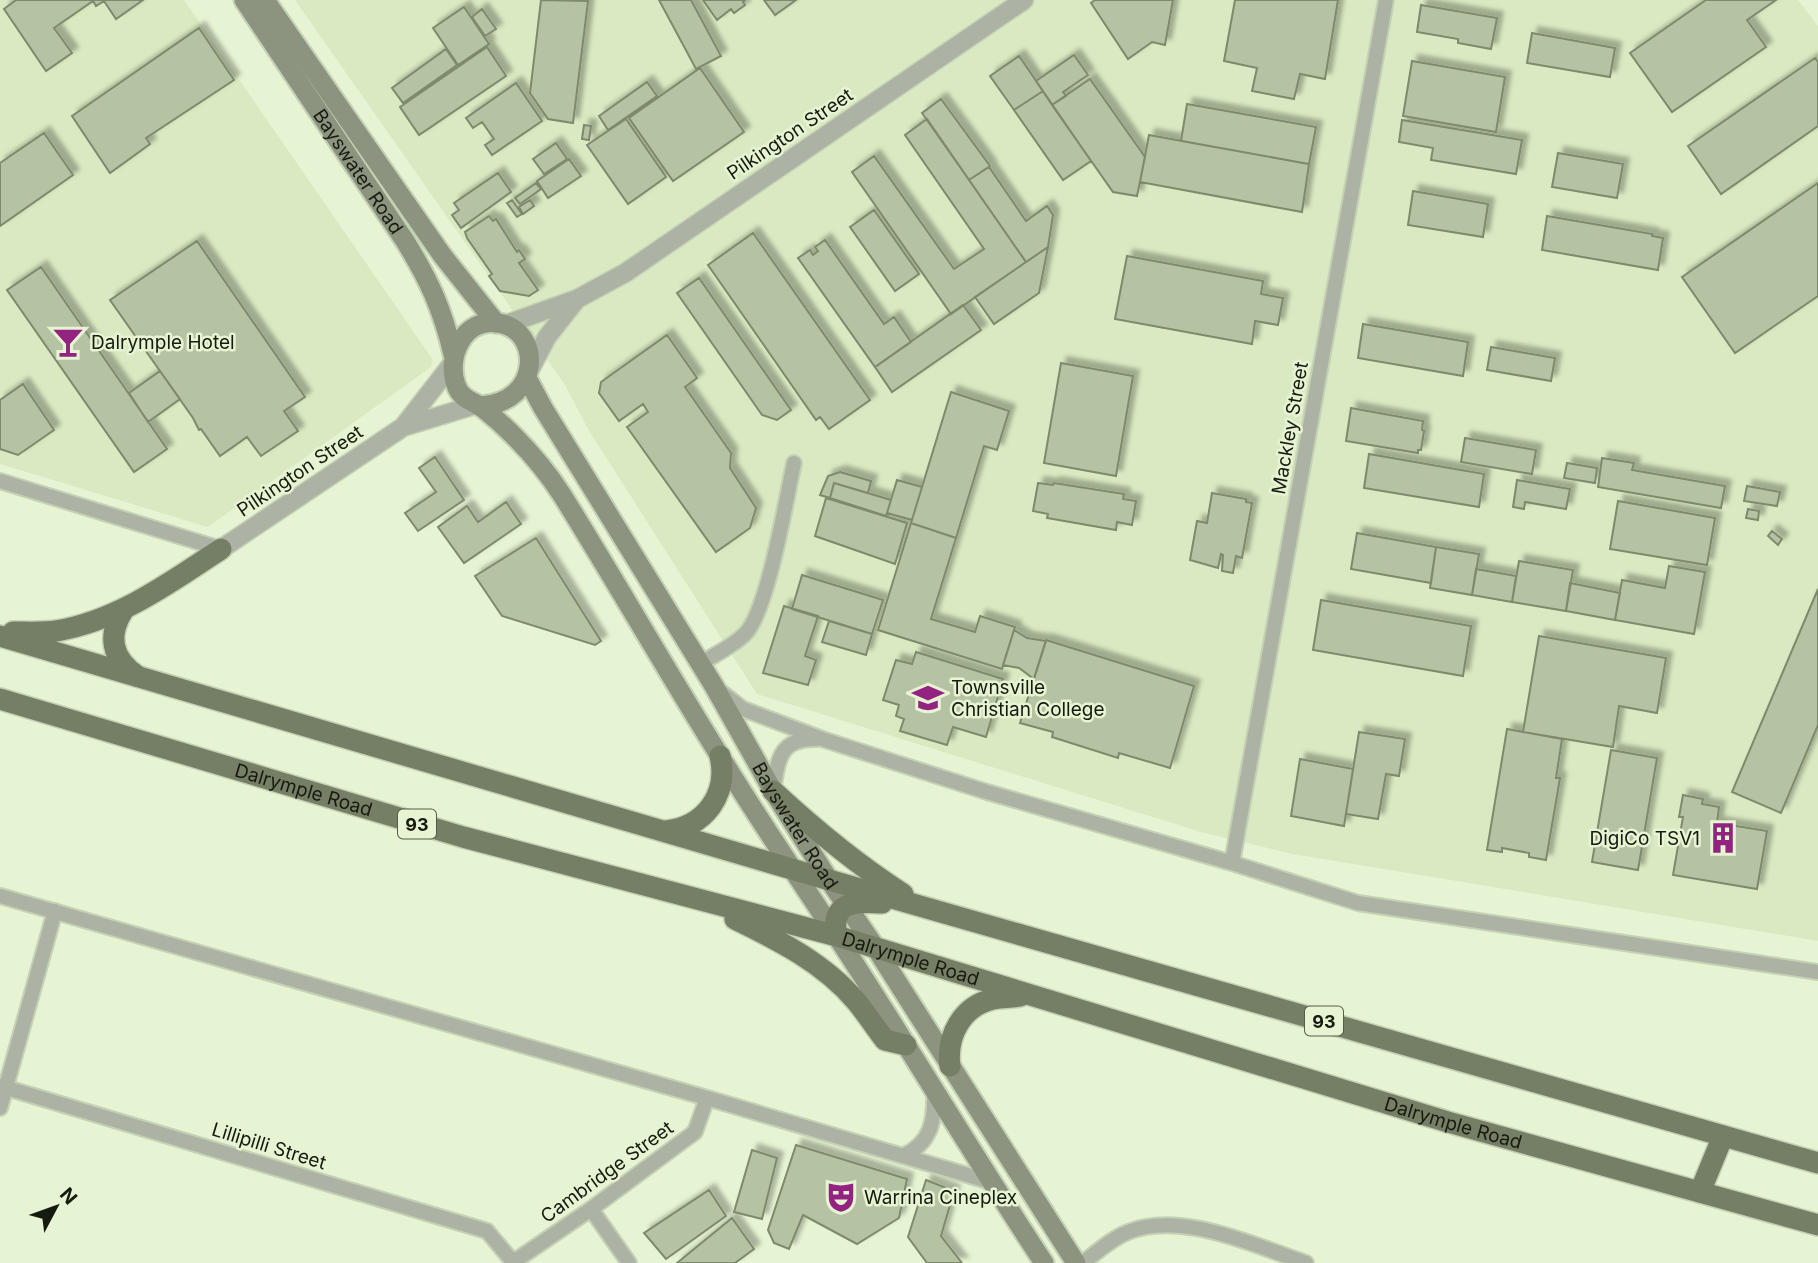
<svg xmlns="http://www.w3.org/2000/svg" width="1818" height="1263" font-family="Inter,sans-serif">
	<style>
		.built { fill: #d9e9c1 }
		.building { fill: #b6c3a3; stroke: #7e8a6c; stroke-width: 2; filter: url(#shadow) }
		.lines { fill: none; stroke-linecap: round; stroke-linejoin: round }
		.minor-casing { stroke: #c5d1b4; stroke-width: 18 }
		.tertiary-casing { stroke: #c5d1b4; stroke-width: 21 }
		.secondary-casing { stroke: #c5d1b4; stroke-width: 23 }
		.primary-casing { stroke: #c5d1b4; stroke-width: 24 }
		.minor { stroke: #acb2a4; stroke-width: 14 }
		.tertiary { stroke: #acb2a4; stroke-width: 18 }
		.secondary { stroke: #8c9480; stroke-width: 19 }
		.primary { stroke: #757f66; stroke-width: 21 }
		.labels { text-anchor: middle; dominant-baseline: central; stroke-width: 5; stroke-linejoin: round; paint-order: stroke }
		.shield { fill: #e6f4d3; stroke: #545c4a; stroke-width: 2 }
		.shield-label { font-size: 18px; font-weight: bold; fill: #161b0f }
		.street-label { font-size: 19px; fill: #161b0f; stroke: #e6f4d3 }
		.poi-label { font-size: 19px; fill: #161b0f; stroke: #e6f4d3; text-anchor: start }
	</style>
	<defs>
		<filter id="shadow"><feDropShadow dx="6" dy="-6" stdDeviation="2" flood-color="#0004"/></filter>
	</defs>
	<rect width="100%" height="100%" fill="#e6f4d3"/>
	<!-- built -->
	<path class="built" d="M0 0H184L433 360 431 367 208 527 0 464Z
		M295 0H1798L1818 26V941L1293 854 1201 832 757 694 588 429 565 385Z"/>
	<!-- building -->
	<path class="building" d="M16 0H143L116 19 104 1 96 6 93 1 54 28 72 53 46 71 4 9Z
		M541 0 588 1 573 123 548 119 530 93Z
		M659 0H691L721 56 696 69Z
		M703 0H745L743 2 745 5 734 13 731 9 717 20Z
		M764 0H796L775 15Z
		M1095 0H1173L1165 45 1152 42 1128 59 1091 3Z
		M1235 0H1338L1325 79 1300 74 1294 99 1252 91 1257 68 1224 61Z
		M1706 0H1776L1747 20 1766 47 1672 112 1630 53Z
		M1421 5 1497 18 1491 49 1458 43V39L1417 32Z
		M464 7 489 44 458 65 433 28Z
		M482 9 496 29 485 36 472 17Z
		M199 28 234 80 146 138 150 144 110 173 72 116Z
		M1532 33 1615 48 1610 77 1527 63Z
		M487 47 506 76 419 135 400 107Z
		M446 49 457 65 403 103 392 88Z
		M1074 55 1088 75 1063 92 1066 96 1052 105 1036 81Z
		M1019 56 1043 91 1014 110 990 76Z
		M1815 58 1818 62V126L1721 194 1688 146Z
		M1412 61 1505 77 1496 132 1403 116Z
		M700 68 744 132 673 181 629 118Z
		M1090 79 1145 157 1137 196 1113 192 1052 105Z
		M647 82 657 96 608 130 599 116Z
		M516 83 542 121 492 155 485 145 494 139 482 122 473 128 466 118Z
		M1043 91 1091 161 1063 180 1014 110Z
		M941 99 990 166 969 180 922 113Z
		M1187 104 1316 127 1309 164 1181 141Z
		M626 119 666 177 628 204 587 145Z
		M927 119 1026 262 951 314 852 172 874 156 954 269 984 249 905 135Z
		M1402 120 1522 140 1516 174 1431 160 1433 148 1399 142Z
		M584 125 591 126 589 140 582 139Z
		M44 133 73 175 0 226V163Z
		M1149 135 1309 164 1302 212 1140 182Z
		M556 143 567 159 544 174 533 159Z
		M1558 153 1623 164 1617 198 1552 187Z
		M569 159 581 176 548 198 537 181Z
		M989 167 1026 221 1047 206 1053 215 1048 247 1026 262 969 180Z
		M498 173 511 192 461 228 452 215 459 210 454 203Z
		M536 183 541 189 520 204 515 198Z
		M1818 183V296L1735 353 1682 277Z
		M1413 191 1488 204 1483 237 1408 225Z
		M512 200 522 214 517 217 507 203Z
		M530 200 534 206 523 214 519 207Z
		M874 210 919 274 895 291 850 227Z
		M489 216 493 221 496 219 517 252 519 250 525 259 519 263 538 290 529 296 500 291 489 276 492 274 467 238 465 232Z
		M1547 216 1652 234V236L1663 238 1658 270 1542 250Z
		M753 233 870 400 829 429 820 417 816 420 708 265Z
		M825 240 884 324 894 317 911 342 875 367 798 258 810 250 813 255 818 251 815 247Z
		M197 241 305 397 284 411 298 431 261 456 247 437 220 456 201 429 199 430 193 418 110 300Z
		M1048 247 1039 293 994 324 975 297Z
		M1127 256 1263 281 1261 294 1283 298 1278 325 1255 321 1252 344 1115 319Z
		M41 267 167 449 134 472 7 290Z
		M699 278 791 410 777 420 762 415 677 293Z
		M963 305 981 330 892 392 875 367Z
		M1363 324 1468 342 1463 376 1358 358Z
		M667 335 697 378 685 387 731 453 730 468 756 508 750 528 716 552 627 427 648 412 643 404 619 421 599 393 601 382Z
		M1491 347 1555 358 1551 381 1487 370Z
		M1061 363 1133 376 1116 476 1044 463Z
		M160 371 180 399 148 422 129 393Z
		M23 384 54 430 18 455 0 449V400Z
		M951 392 1009 411 997 450 984 446 956 538 911 523Z
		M1351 408 1423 421 1422 430 1424 431 1421 450H1418V453L1346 441Z
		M1465 438 1536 450 1532 474 1461 462Z
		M1369 454 1484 474 1479 507 1364 488Z
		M435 457 464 500 418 531 405 513 436 492 419 468Z
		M1602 458 1634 463 1632 470 1725 486 1721 508 1598 487Z
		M1567 463 1597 468 1595 483 1564 478Z
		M840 472 871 481 868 493 834 483 830 498 820 495 828 476Z
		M897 480 922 487 912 520 887 513Z
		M1517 480 1570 489 1566 509 1525 502 1524 509 1513 507Z
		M834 483 891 500 886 516 830 498Z
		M1038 483 1053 485 1054 483 1124 494 1123 499 1136 501 1132 525 1117 522 1116 530 1047 518 1048 514 1033 511Z
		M1747 486 1780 492 1777 506 1744 501Z
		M1212 493 1246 499V502L1252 503 1242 558 1236 556 1233 573 1222 571 1223 555 1221 554 1218 568 1190 560 1197 521 1207 523Z
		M826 498 907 523 895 564 815 536Z
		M1618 501 1715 518 1707 565 1610 549Z
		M506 502 521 524 464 563 438 527 467 506 478 522Z
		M1748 509 1759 511 1758 520 1746 518Z
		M911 523 956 538 931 619 975 632 980 616 1015 627 1002 669 878 630Z
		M1772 531 1782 539 1778 545 1768 536Z
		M1357 533 1436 547 1431 583 1351 569Z
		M536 538 601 641 595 645 502 616 475 576Z
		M1436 547 1479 554 1472 595 1430 588Z
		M1519 561 1573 570 1566 611 1512 602Z
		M1669 566 1705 572 1694 634 1615 620 1622 580 1665 588Z
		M1476 569 1516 576 1512 602 1472 595Z
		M802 575 883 600 872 634 792 609Z
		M1570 583 1620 593 1615 620 1566 611Z
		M1818 589V725L1781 813 1732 792Z
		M1321 600 1471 626 1463 676 1313 650Z
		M784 606 818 616 805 656 816 660 808 685 763 673Z
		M829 621 872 634 866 655 822 642Z
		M1014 630 1027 638 1046 641 1034 679 1019 668 1003 665Z
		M1539 636 1666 658 1657 713 1619 706 1613 747 1523 732Z
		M1046 640 1194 686 1170 768 1119 753 1118 758 1052 737 1053 732 1020 723Z
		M916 652 1003 679 986 737 953 727 947 745 900 731 904 719 896 716 899 705 883 700 896 660 912 664Z
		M1507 729 1562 739 1556 778H1560L1546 860 1529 857V853L1502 848V852L1487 850Z
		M1359 732 1405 739 1399 776 1386 774 1378 819 1346 814Z
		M1611 750 1657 758 1638 870 1592 862Z
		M1300 759 1353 769 1344 826 1291 816Z
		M1683 795 1703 799 1702 804 1719 807 1717 823 1767 831 1757 889 1673 875 1683 817H1679Z
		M796 1145 907 1179 899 1218 857 1244 803 1215 789 1249 774 1243 768 1230Z
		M752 1150 777 1158 762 1219 734 1212Z
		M926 1180 954 1191 941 1236 962 1263H927L908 1237Z
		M709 1190 726 1216 666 1259 644 1233Z
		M732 1218 754 1249 735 1263H677Z"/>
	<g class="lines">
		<defs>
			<path id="minor" d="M0 481 221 549
				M700 664C714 655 733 646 745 634 768 611 786 499 794 463
				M720 691 743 709 825 740 987 792 1232 863 1358 903 1818 972
				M773 791C778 760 779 738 817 739
				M1232 863 1386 0
				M0 896 707 1098 991 1182
				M0 1086 487 1231 513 1262
				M0 1108 55 911
				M903 1156C931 1143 935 1121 934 1093
				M591 1209 629 1263
				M512 1263 591 1209 695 1132 707 1098
				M1083 1263C1097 1252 1111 1239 1128 1232 1180 1210 1256 1246 1306 1263"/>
			<path id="tertiary" d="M504 325 577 299 625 273 1024 0
				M529 371 547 337 577 299
				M403 427 452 364
				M221 549 403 427 475 405"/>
			<g id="secondary">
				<path id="s1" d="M244 0 405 241C429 280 442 308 453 354"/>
				<path d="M265 0 442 255 496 323"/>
				<path id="s2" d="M527 378 543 408 714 686 773 791 829 880 875 947 1076 1263"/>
				<path d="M481 406C543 402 542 329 498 323 463 318 446 357 456 385 461 400 474 401 484 409 494 417 504 426 513 435 531 453 548 473 562 495 615 580 665 668 718 753 763 827 812 897 858 969 921 1067 980 1166 1044 1263"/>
			</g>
			<g id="primary">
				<path d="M124 609C107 635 111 658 137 676"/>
				<path d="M13 632C27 632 42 633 56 631 117 621 170 583 221 549"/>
				<path d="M0 636 829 880 1818 1163"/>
				<path id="s3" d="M0 699 463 837 837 936 1448 1122 1818 1225"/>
				<path d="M773 791C814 829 856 864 903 894"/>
				<path d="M666 831C705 827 729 794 720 756"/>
				<path d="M735 919C778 940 824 963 856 1001 866 1013 875 1027 885 1040L906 1045"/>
				<path d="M837 936C830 902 854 901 882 903"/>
				<path d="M950 1066C946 1036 962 1006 993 999 1002 997 1011 998 1020 996"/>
				<path d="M1700 1192 1723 1136"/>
			</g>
		</defs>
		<!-- minor casing -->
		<use href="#minor" class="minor-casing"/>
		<!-- tertiary casing -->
		<use href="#tertiary" class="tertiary-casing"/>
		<!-- secondary casing -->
		<use href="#secondary" class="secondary-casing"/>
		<!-- primary casing -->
		<use href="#primary" class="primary-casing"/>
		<!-- minor -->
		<use href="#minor" class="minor"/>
		<!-- tertiary -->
		<use href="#tertiary" class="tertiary"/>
		<!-- secondary -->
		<use href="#secondary" class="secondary"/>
		<!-- primary -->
		<use href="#primary" class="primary"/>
	</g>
	<!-- icons -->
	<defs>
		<symbol id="bar-bare" viewBox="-9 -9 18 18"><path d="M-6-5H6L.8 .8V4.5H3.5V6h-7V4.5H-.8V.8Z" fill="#932281" stroke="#e6f4d3" stroke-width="2.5" paint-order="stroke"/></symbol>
		<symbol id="school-bare" viewBox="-9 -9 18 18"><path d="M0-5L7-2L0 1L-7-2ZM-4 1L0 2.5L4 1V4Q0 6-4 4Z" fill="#932281" stroke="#e6f4d3" stroke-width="2.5" paint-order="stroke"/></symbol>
		<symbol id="building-bare" viewBox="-9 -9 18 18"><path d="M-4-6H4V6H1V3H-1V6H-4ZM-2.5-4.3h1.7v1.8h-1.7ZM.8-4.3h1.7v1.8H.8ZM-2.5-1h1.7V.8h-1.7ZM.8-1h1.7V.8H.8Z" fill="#932281" stroke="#e6f4d3" stroke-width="2.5" paint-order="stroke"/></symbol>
		<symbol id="theatre-bare" viewBox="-9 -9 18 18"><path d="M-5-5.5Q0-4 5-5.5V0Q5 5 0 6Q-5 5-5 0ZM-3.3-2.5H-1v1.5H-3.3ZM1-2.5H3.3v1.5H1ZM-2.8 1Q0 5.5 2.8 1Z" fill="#932281" stroke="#e6f4d3" stroke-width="2.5" paint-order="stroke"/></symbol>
	</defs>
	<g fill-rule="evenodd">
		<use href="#bar-bare" x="46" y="320" width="44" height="44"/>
		<use href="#school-bare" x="906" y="676" width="44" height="44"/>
		<use href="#building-bare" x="1701" y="816" width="44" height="44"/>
		<use href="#theatre-bare" x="819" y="1175" width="44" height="44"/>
	</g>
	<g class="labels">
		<!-- shield labels -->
		<g class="shield">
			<rect x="398" y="809.5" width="38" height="29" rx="5"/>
			<rect x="1305" y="1006.5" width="38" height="29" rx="5"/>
		</g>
		<g class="shield-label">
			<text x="417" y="824">93</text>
			<text x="1324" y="1021">93</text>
		</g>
		<!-- street labels -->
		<g class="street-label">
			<text transform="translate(790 134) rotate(-34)">Pilkington Street</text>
			<text stroke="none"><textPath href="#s1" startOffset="206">Bayswater Road</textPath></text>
			<text transform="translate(1290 428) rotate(-80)">Mackley Street</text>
			<text transform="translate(300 471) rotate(-34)">Pilkington Street</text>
			<text stroke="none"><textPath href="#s3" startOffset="317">Dalrymple Road</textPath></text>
			<text stroke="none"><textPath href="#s2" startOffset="522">Bayswater Road</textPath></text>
			<text stroke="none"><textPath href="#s3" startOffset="947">Dalrymple Road</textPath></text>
			<text stroke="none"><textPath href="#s3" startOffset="1514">Dalrymple Road</textPath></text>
			<text transform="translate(269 1146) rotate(17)">Lillipilli Street</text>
			<text transform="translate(607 1172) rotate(-36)">Cambridge Street</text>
		</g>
		<!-- poi labels -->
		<g class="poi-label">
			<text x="91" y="342">Dalrymple Hotel</text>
			<text x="951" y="687">Townsville<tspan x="951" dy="22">Christian College</tspan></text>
			<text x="1700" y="838" text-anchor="end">DigiCo TSV1</text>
			<text x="864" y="1197">Warrina Cineplex</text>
		</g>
	</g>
	<!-- north arrow -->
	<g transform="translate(56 1207) rotate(49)" stroke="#e6f4d3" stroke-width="5" paint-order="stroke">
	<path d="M0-5L12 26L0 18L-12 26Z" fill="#161b0f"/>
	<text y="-10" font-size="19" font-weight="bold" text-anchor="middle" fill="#161b0f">N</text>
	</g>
</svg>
